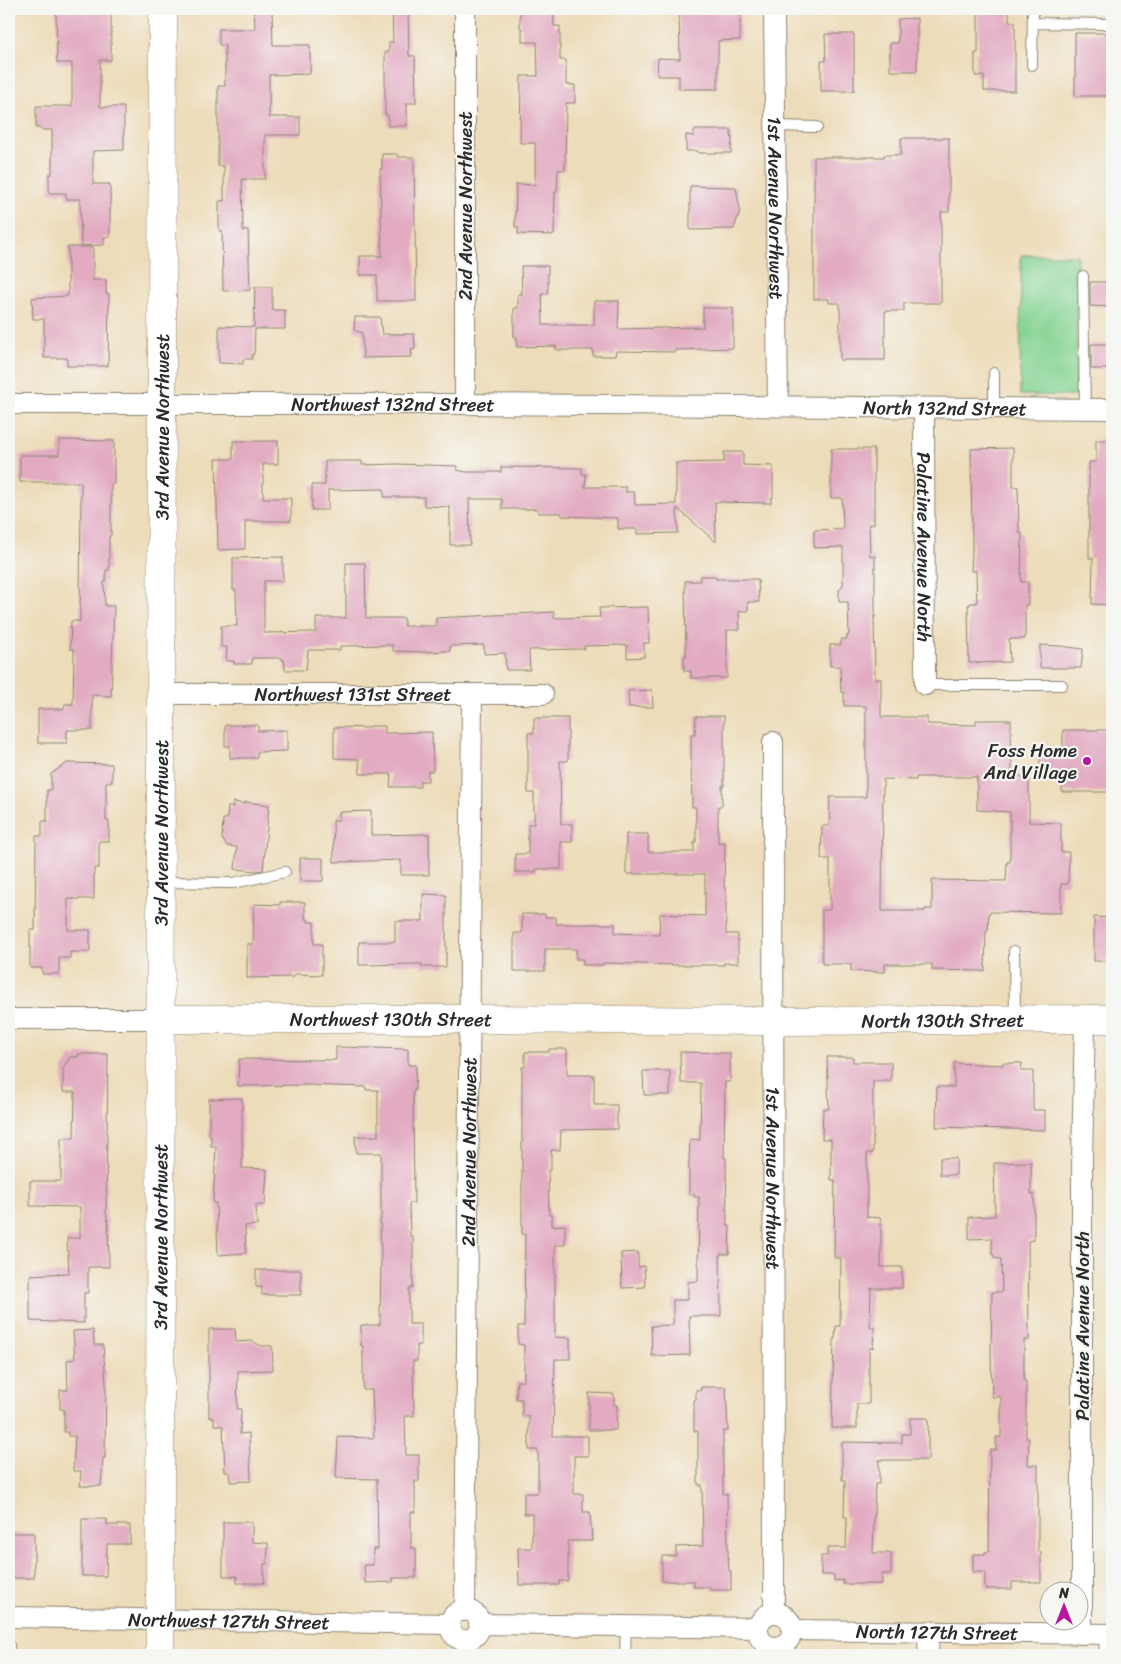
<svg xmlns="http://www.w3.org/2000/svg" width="1121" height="1664" font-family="Sriracha,sans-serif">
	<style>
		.green { fill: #84d392; stroke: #587f5e }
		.building { fill: #e2abc2; fill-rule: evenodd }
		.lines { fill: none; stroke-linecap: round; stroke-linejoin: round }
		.lane-casing { stroke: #8c8472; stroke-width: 12 }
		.street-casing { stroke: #8c8472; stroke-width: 22 }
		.secondary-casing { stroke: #8c8472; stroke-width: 29 }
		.lane { stroke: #fff; stroke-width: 10 }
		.street { stroke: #fff; stroke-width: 20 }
		.secondary { stroke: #fff; stroke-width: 28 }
		.poi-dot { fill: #b5179e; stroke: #f6f6f2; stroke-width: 2 }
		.labels { text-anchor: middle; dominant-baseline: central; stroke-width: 4.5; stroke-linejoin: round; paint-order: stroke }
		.street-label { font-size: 19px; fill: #2b2b2b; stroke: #f6f6f2 }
		.poi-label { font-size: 19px; fill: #2b2b2b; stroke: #f6f6f2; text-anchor: end }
	</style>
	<rect width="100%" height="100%" fill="#f6f6f2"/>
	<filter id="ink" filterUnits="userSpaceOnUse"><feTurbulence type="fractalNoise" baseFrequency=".02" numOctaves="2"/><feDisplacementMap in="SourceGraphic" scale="10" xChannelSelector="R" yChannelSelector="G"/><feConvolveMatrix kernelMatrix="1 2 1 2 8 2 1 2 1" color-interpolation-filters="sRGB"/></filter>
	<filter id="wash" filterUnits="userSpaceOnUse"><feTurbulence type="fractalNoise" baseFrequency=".0096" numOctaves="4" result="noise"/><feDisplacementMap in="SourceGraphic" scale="20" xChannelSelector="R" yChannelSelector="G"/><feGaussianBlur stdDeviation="1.12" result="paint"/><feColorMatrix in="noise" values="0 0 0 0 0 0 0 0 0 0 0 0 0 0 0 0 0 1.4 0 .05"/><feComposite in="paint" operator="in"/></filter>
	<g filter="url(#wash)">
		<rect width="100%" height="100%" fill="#eddcb9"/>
		<!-- green -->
		<path class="green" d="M1021 255H1077L1076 396 1020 395Z"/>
		<g id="blocks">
			<!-- building -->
			<path class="building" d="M56 9H111V60H100V107H124V150L93 151V184H110V237H104V245L81 246 80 199H66V193H49V174H52V130H41V128H36V106H72V63H57Z
				M254 9H272L273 45H310V74L269 75V117H300V135H265V179H242L243 231 248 230 250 290 223 291 222 231H219V201H224V166H218V86H225V45H219V29H255Z
				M392 9H408L409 56H415L416 103H407V126H388V115H385V52H389V42H393Z
				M520 9H553L554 26H560V60H566V85H575V103H566L565 170H558L557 192H555L554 235 518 234V227H515L516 184 535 185V143H520L521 76H538L537 42H522V28H520Z
				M679 9H719V13H740V40L718 41V89H679V76H657L658 58 680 59Z
				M978 9H1009V22H1015V91H984V76H975V53H978Z
				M917 18V71H890V43H898V19Z
				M1075 33H1112V96H1075Z
				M825 34H854V91H821V61H826Z
				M694 130H731V137H732L731 153H698V151H686V135L694 136Z
				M901 138H949V212H941V303H904V311H885V360H840V303H829V299H814V157H884V155H901Z
				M382 154H397L398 157H414L416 301H377V275H360V256H382L380 169H382Z
				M690 186 736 187 740 210 734 229 690 230Z
				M68 247H93V280H106V294H109L108 366H67V358H44V319H33L32 298 68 296Z
				M521 266H548V294H542L543 325H594V301H619L618 329 703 327V308H733V348L675 350V352L616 351 615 356H593V350H556V346L517 347V337H514V308H518V294H522Z
				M1090 282H1112V307L1090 306Z
				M255 287H272V310H285V329H255L254 354H252V359H243V364L219 363V326L254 327Z
				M355 317H380L382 334H414L415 349 411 350 412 357 363 358 362 333 354 330Z
				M1091 344H1112V369H1091Z
				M59 440 114 441V484H111V536H109V570H106V581L104 582 105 606H114L111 696 92 695V730H67V743H38V709H64L65 704H73L74 649H70L71 621H80L81 482H20V455H59Z
				M1096 440H1112V605L1092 604 1093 558H1089V462H1096Z
				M233 441H278V464H263V498H291V521H245V549L218 550 216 459H233Z
				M1013 448V487H1018L1019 533H1022L1021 582H1028V605H1025V639H1009L1010 662 969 663 968 605H970V603H977L976 571H971L972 550 971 449Z
				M831 449H874V524H869L870 556H875V617H874L875 679H881V717H927V724L976 725V720H1011L1012 776H1029V822L1061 823V852H1069L1068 884H1061V913L989 912 988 931H986L985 971 932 970V964H885V972L851 971V964H822V910H830V859H821L822 826H829L830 797H866V706H844V692H841L840 666H830V645H841V639H847V635H849L848 602H839V590L843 585V547L814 548V530L843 529 842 498H831ZM916 777H977V810L1010 812V862H1007L1006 881 932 880V909H925V911H882L883 779 916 780Z
				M724 452H743V465L773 466V498H771V503L715 502 716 542 677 508 678 533 637 534V529H618V518L562 516V513H538V509H502V499H469L470 545H450V507L424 506V497H384V489L328 490V510H312V485H325V461H362V465L397 464 458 466 457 470 466 472H501V467L582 468V474H586L585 487H626V492H634L635 505 676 504V463L724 462Z
				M283 557V581H264V633L316 632V618H346V563H365L366 618H404V626H436V618L554 612V618L600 617 599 608 648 607 649 643H644V657L627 658V645L584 646 585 649 529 650 530 670H506L505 653 484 654V645L450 646V651L424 652 393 651V645L340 646V650H308L306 670H285L284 660H282V658H252V664H234V661H226L227 647H221V626H237L236 590H233V558Z
				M700 576H716V579H758L759 602H748V611H739L740 630H727V678H691V671H684V656H686L685 581H700Z
				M1040 645 1060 646 1083 649 1081 668H1040Z
				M652 690 653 707H629L628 691Z
				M696 716H724V786H722V806H718V842H725L724 888H726V934H738V963H724V965H679L603 963V965H583V959H576V949H545V971H514V933H522V914H545V917H556V924H615V933L659 935 660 914 705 916V874H626V834H648V852H694V842H696V807H692L691 762V734H695Z
				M534 718H568V761H560L561 824H572V842H561V869H536V872H515V854H528V824H534V793H528V733H534Z
				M225 725H258V731L287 730V751L257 752V758H230V746H225Z
				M370 726H385V733L432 732 433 771H428V781H420V787H390L391 774H360L359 759 334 758V727L370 728Z
				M1063 730H1112V792H1062V781H1040V749L1063 750Z
				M67 763 112 764V782H106V821H109V841H99V868H94V899H68V930H90V952H70V958H59V974H42V968H30V930H35L36 836H42V821H47V790H51V774Z
				M233 802 245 804V802L269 805 263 870 256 871 235 869 237 847 227 846 222 839 223 819H227L228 807H233Z
				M371 811V835L429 834V875H401V860L334 862 333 820H339V812Z
				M300 858H323V881H300Z
				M423 894 446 895V967H422V964L359 965V942H395V921H423Z
				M280 902H305V919H308V922H314V944H322V975L294 974V977L247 978V944H253L254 904 280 905Z
				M1094 917 1112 918V961H1094Z
				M336 1047 408 1049V1065H416L415 1091H413L414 1203H409L410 1236H413V1288H409V1324H421V1345H417V1361H413L414 1416H405L406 1455H419V1481H415V1512H411V1548H416V1578H393V1582L365 1583 364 1565H373V1549H378L377 1479 336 1478 338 1437 374 1438 372 1390H363V1346H361V1325H380L381 1254 380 1220H381V1153H356L355 1136H378V1090H366V1087L307 1085 238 1086 239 1059 336 1060Z
				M549 1049H567V1075H594V1105H617V1129L561 1130 560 1150H551V1170H548L549 1215H552V1226L565 1225V1245H555V1337L570 1338V1359H555L553 1436H588V1456H574V1494H583V1512H590L592 1541H568V1581H559V1585H519L518 1548H532V1514H524V1493H538V1450H529V1416H522V1399H516L517 1381H524V1345L518 1344V1326H524L525 1234H522V1067H525V1052H549Z
				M680 1052 730 1053V1082H725L724 1158H726L727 1225 730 1226 729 1254H720L721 1316H689L690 1355 652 1356 651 1326 673 1325V1300H688V1282L698 1281 699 1197H694V1194H689V1163L690 1139 700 1140 701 1083H681Z
				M78 1054H108L106 1213 108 1222 109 1267H88V1293H84V1323L30 1321V1275L69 1273 67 1238H80V1207L30 1206V1181H61V1138H74L75 1092H63V1069L70 1057H78Z
				M827 1057H853V1062H891V1081H873V1153H867V1217L881 1218V1267H902V1288H871L870 1327H874L873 1348H869V1404H857V1428H832L834 1338H835L836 1326H840L841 1258H834L835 1180H831V1139H822L823 1109H829Z
				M954 1063 1003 1065V1063H1022L1021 1071H1033V1110H1045V1130L936 1127 937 1087H954Z
				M643 1071H670V1095H644Z
				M242 1098V1168L267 1169 265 1205H256L257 1225 245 1226 246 1253 218 1255 216 1203H213L216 1146H211V1136H209V1099Z
				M940 1158H956V1175H940Z
				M1031 1162V1194H1034V1240L1028 1241 1029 1340H1024V1381H1026V1438H1029L1028 1465H1038V1552H1041V1582H1012V1589H985V1572H973V1554H985V1552H989L990 1450H996V1437H1001V1397H992L991 1353 992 1292H1002L1001 1259 995 1258 992 1253V1238L969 1239V1217L995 1216 994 1163Z
				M638 1252V1267L644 1266 645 1287 622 1288 621 1253Z
				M256 1270H301V1295H262V1287H256Z
				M209 1329H235L236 1342 252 1341 261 1346H272L273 1370 238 1371 237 1409H241L240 1434 249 1433 251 1481 230 1482 229 1472H225L223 1426 214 1425V1418L209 1417Z
				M93 1330 94 1345H103L106 1383 105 1458H103L101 1486H80L81 1471H73L75 1436H68V1432H64V1409H60V1390H68L67 1360 75 1359 73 1331Z
				M701 1387H726L728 1431H723V1494H727L728 1552 729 1571H731V1590H710V1587H694V1581H662V1556H676V1547L703 1546 702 1485H698V1431H694V1400H696V1390H701Z
				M589 1393 614 1394V1405H617L616 1430H589Z
				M910 1418H928V1460H879V1484H875L873 1553H891V1574H882V1584H843V1580L834 1581V1575H821V1556H827V1548H846L847 1517H844L845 1480H842V1442L902 1443V1434H910Z
				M82 1519H107V1525H130V1544H107L106 1576H82Z
				M223 1522H252V1542L268 1543 267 1564H264V1583H237V1576H223Z
				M9 1533H34V1578H9Z"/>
		</g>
	</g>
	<g filter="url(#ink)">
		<use href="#blocks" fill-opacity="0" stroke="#8c8472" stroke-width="1"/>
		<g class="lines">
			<defs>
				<path id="lane" d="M1033 23 1112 24
					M1032 65 1033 9
					M775 126 817 127
					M1083 276 1085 409
					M994 373V408
					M925 685H1062
					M163 882 233 883 285 872
					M1014 951 1015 1018
					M1104 1634 1105 1655
					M9 1645V1655
					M625 1655 626 1626"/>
				<g id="street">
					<path d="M465 9V404"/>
					<path id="s1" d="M774 9 778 406"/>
					<path id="s2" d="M9 404H465L1112 409"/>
					<path id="s3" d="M924 408 925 685"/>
					<path id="s4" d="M162 694H543"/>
					<path id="s5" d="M773 742 774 1613"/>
					<path d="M9 1019H162"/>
					<circle cx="465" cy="1625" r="15"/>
					<path id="s6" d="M465 1611 472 694"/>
					<circle cx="775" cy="1630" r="17"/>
					<path id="s7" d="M9 1617 450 1624"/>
					<path d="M479 1624 758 1628"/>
					<path id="s8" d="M792 1630 1112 1634"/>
					<path d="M1082 1634V1161L1085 1019"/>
					<path d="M928 1655 929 1631"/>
				</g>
				<g id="secondary">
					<path id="s9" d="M162 1019H469L774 1021 1112 1019"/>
					<path id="s10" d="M160 1655C160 1106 161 558 163 9"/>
				</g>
			</defs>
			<!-- lane casing -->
			<use href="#lane" class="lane-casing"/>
			<!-- street casing -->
			<use href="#street" class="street-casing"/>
			<!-- secondary casing -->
			<use href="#secondary" class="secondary-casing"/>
			<!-- lane -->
			<use href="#lane" class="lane"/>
			<!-- street -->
			<use href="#street" class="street"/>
			<!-- secondary -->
			<use href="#secondary" class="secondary"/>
		</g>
	</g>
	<!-- markers -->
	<circle class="poi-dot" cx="1087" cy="761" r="5"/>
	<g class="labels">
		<!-- street labels -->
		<g class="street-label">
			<text transform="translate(465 206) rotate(-90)">2nd Avenue Northwest</text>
			<text stroke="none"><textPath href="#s1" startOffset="199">1st Avenue Northwest</textPath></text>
			<text stroke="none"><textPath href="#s2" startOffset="384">Northwest 132nd Street</textPath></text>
			<text stroke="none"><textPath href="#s2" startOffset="936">North 132nd Street</textPath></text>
			<text stroke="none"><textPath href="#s10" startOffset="1228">3rd Avenue Northwest</textPath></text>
			<text stroke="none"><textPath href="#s3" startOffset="139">Palatine Avenue North</textPath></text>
			<text stroke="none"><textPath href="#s4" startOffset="191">Northwest 131st Street</textPath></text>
			<text stroke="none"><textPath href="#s10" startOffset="822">3rd Avenue Northwest</textPath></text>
			<text stroke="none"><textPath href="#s9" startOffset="229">Northwest 130th Street</textPath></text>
			<text stroke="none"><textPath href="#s9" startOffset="781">North 130th Street</textPath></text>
			<text stroke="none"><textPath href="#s6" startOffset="459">2nd Avenue Northwest</textPath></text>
			<text stroke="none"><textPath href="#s5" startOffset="436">1st Avenue Northwest</textPath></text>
			<text stroke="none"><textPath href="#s10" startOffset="418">3rd Avenue Northwest</textPath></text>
			<text transform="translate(1082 1326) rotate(-90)">Palatine Avenue North</text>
			<text stroke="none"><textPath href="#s7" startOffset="220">Northwest 127th Street</textPath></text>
			<text stroke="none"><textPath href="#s8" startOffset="145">North 127th Street</textPath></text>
		</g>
		<!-- poi labels -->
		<g class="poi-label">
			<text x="1077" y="750">Foss Home<tspan x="1077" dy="22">And Village</tspan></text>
		</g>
	</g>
	<!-- margin -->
	<rect width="1121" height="1664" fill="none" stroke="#f6f6f2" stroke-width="30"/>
	<!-- north arrow -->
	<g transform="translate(1064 1606)"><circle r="24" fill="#f6f6f2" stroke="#a5a5a2"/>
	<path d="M0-4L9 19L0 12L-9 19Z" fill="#b5179e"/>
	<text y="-8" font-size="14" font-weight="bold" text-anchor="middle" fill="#2b2b2b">N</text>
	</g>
</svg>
